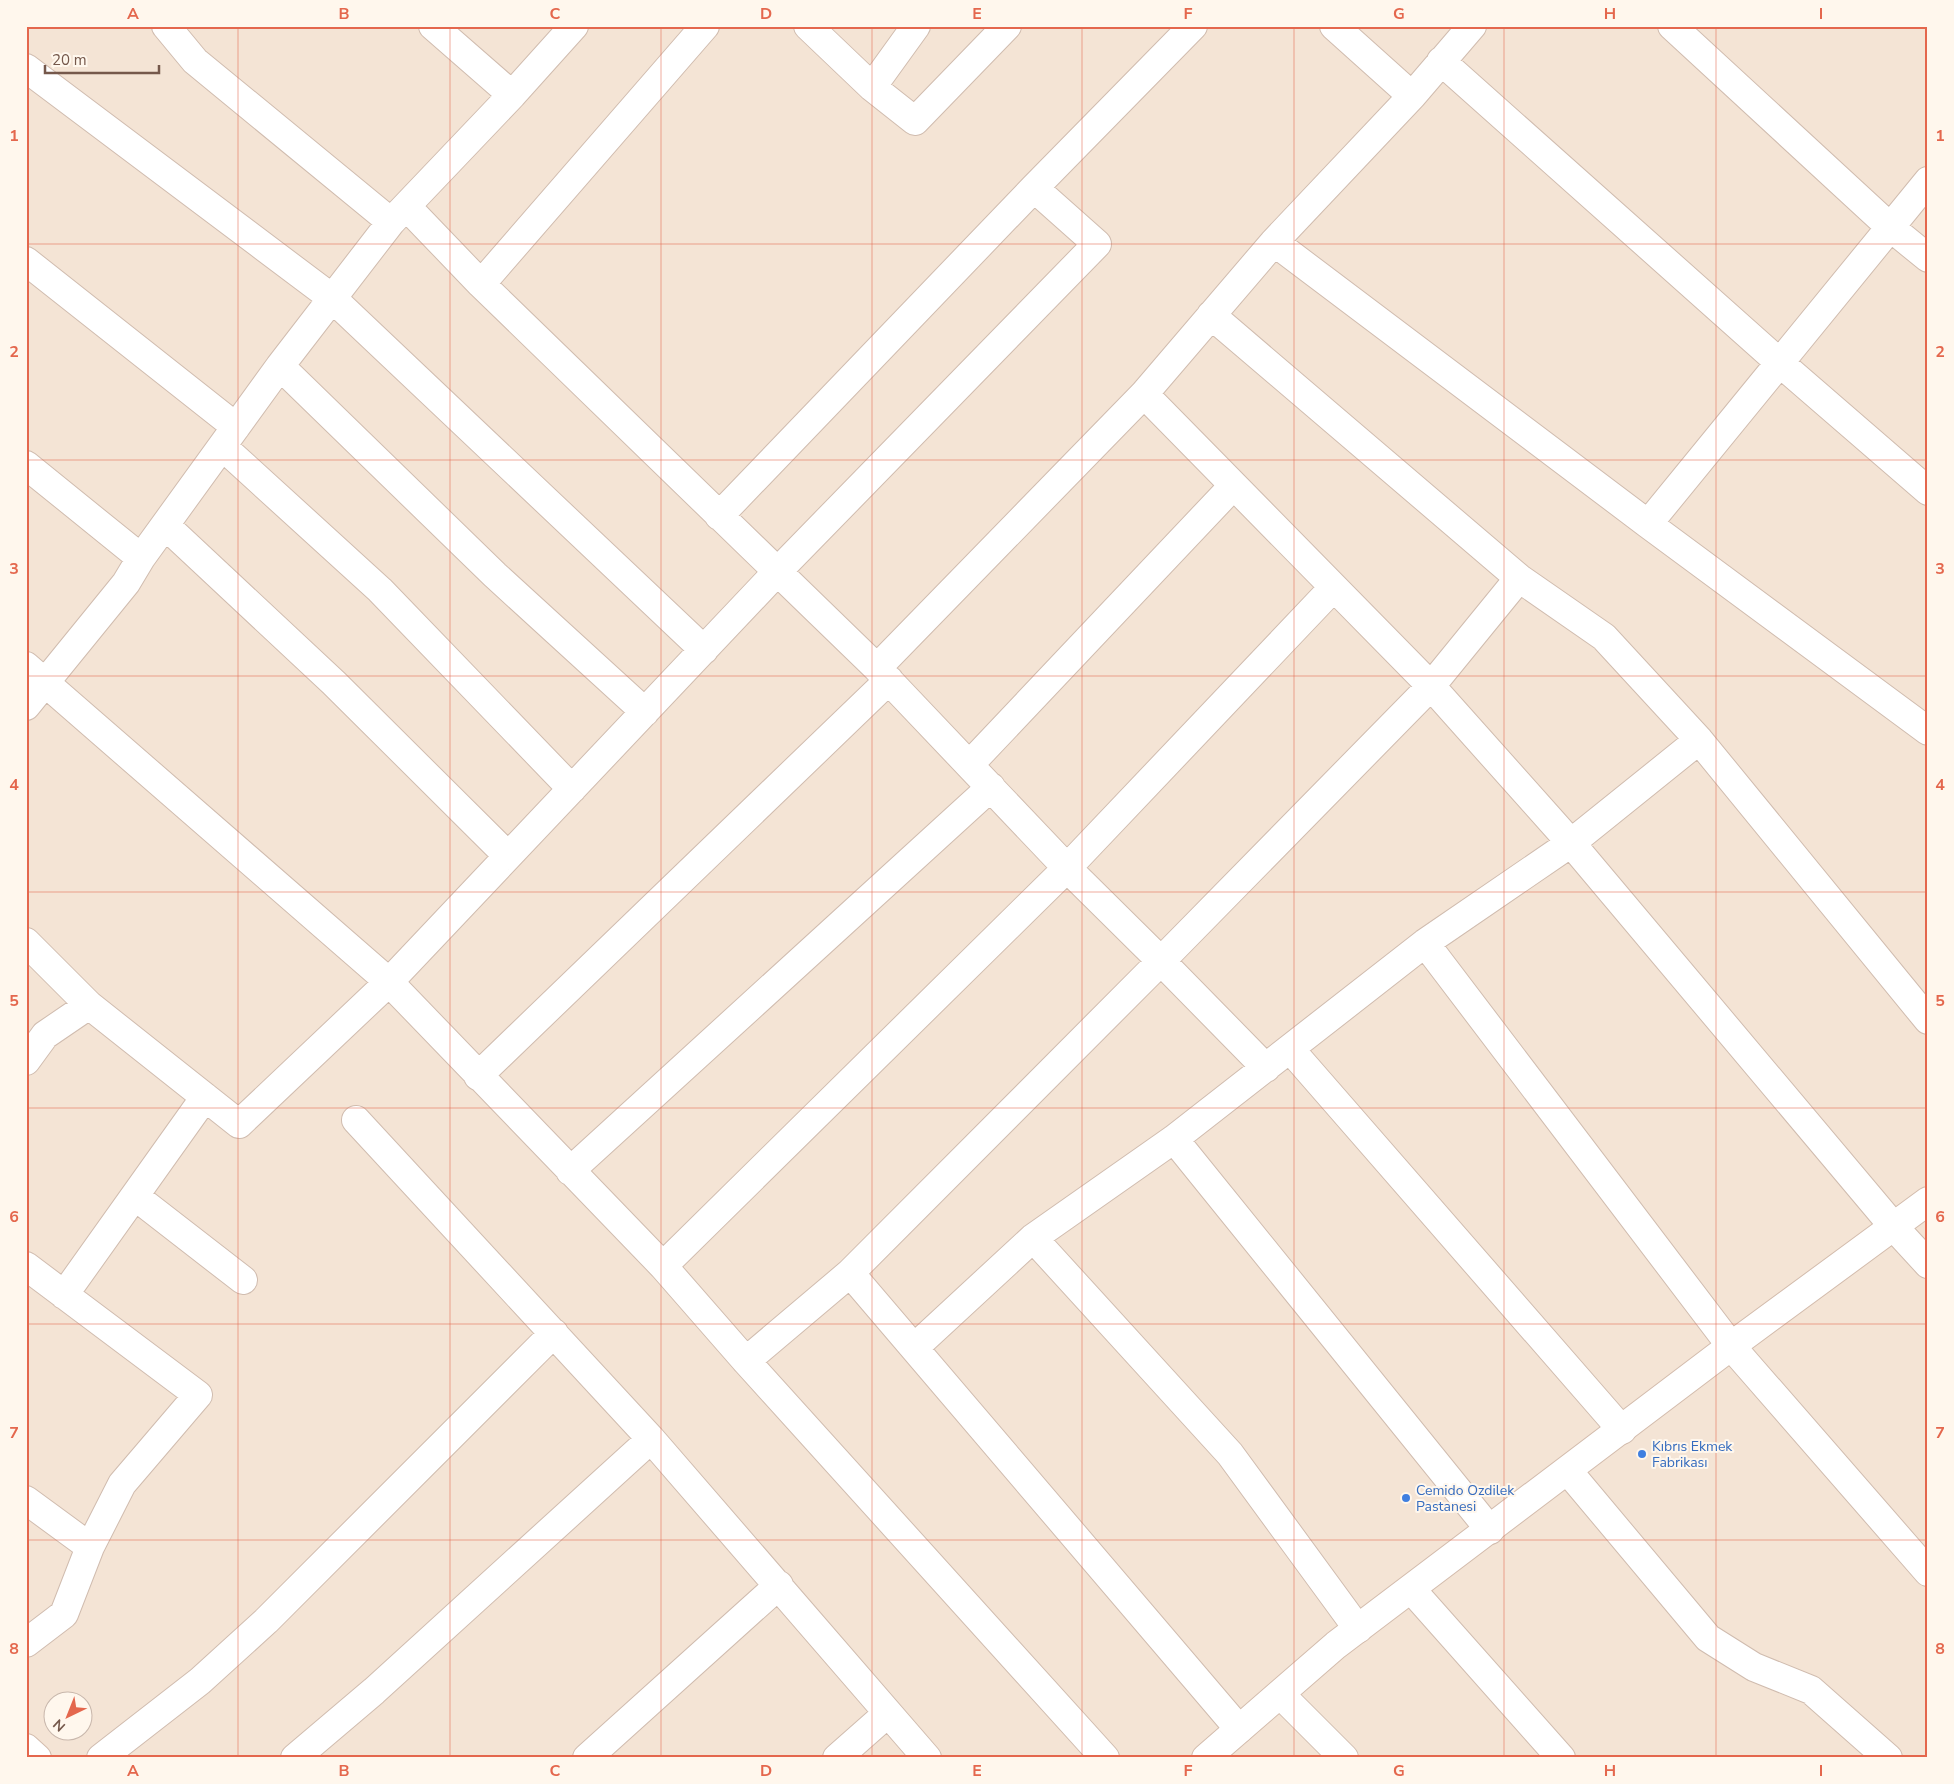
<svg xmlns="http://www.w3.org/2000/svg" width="1954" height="1784" font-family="'Nunito Sans',sans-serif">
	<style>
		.residential { fill: #f4e4d5; fill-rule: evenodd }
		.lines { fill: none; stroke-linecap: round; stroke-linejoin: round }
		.street-casing { stroke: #d0bcaf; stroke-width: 30 }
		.secondary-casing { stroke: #d3bcad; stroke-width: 30 }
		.street { stroke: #fff; stroke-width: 28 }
		.secondary { stroke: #fff; stroke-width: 28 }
		.grid { fill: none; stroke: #e4674d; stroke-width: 1; stroke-opacity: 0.55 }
		.shop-dot { fill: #3f7fe0; stroke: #fff7ed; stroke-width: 2 }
		.labels { text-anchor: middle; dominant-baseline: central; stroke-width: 4; stroke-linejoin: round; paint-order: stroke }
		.shop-label { font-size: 14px; fill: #366cbe; stroke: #fff7ed; text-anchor: start }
		.neatline { fill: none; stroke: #e4674d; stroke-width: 2 }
		.grid-label { font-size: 16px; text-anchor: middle; font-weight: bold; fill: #e4674d }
	</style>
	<rect width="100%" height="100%" fill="#fcf3e6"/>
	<!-- residential -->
	<path class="residential" d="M26 26H1928V1758H26ZM52 1702H82V1732H52Z"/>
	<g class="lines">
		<defs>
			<path id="street" d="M166 26 195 61 391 222
				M433 26 512 95
				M808 26 872 87 915 121 1007 26
				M1334 26 1412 96
				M1672 26 1890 227 1928 258
				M1441 61 1780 363 1928 491
				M26 68 332 298 704 650
				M872 87 916 26
				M407 207 481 284 877 668 1067 868 1161 961 1266 1068
				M1274 242 1648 524 1928 731
				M26 261 236 427
				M481 284 705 26
				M1211 315 1519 578 1604 637 1699 740 1928 1020
				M280 366 495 575 645 712
				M1144 394 1431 686 1571 843 1894 1227 1928 1264
				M223 447 380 590 572 789
				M26 465 141 558
				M719 516 1034 188 1193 26
				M1648 524 1928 181
				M166 526 334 683 508 856
				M26 666 389 982 663 1266 746 1361 1105 1758
				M877 668 1144 394 1274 242 1412 96 1472 26
				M26 706 126 583 141 558 280 366 391 222 512 95 574 26
				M970 764 1233 486
				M26 942 89 1005 239 1124 389 982 777 572 1097 244 1034 188
				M1425 943 1731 1346 1928 1572
				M1290 1049 1622 1430
				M26 1061 45 1035 89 1005
				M478 1076 889 680
				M356 1120 651 1439 927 1758
				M1174 1139 1490 1530
				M570 1171 991 787
				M136 1197 243 1280
				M1033 1238 1230 1454 1358 1629
				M26 1266 198 1395 122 1484 90 1547 64 1614 26 1643
				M663 1266 1067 868 1333 588
				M850 1273 1239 1729
				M64 1295 205 1097
				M914 1348 1033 1238 1174 1139 1425 943 1571 843 1699 740
				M746 1361 850 1273 1161 961 1431 686 1519 578
				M1568 1471 1708 1638 1754 1667 1811 1690 1888 1758
				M26 1500 90 1547
				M1411 1589 1561 1758
				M1281 1695 1344 1758
				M101 1758 200 1681 266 1621 554 1333
				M295 1758 374 1691 651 1439
				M587 1758 779 1585
				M837 1758 888 1713"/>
			<path id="secondary" d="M26 1748 37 1758
				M1206 1758 1336 1645 1731 1346 1928 1201"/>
		</defs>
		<!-- street casing -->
		<use href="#street" class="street-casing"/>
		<!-- secondary casing -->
		<use href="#secondary" class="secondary-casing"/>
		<!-- street -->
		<use href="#street" class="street"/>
		<!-- secondary -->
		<use href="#secondary" class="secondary"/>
	</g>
	<!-- grid -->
	<path class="grid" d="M238 26V1758M450 26V1758M661 26V1758M872 26V1758M1082 26V1758M1294 26V1758M1504 26V1758M1716 26V1758M26 244H1928M26 460H1928M26 676H1928M26 892H1928M26 1108H1928M26 1324H1928M26 1540H1928"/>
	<!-- markers -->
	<g class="shop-dot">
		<circle cx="1642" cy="1454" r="5"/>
		<circle cx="1406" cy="1498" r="5"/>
	</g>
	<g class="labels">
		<!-- shop labels -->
		<g class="shop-label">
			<text x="1652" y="1446">Kıbrıs Ekmek<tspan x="1652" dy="16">Fabrikası</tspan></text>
			<text x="1416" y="1490">Cemido Ozdilek<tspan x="1416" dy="16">Pastanesi</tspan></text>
		</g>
	</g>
	<!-- border -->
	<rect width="1954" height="1784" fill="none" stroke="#fff7ed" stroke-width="55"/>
	<!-- north arrow -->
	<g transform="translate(68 1716) rotate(223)"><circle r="24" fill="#fff7ed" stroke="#c8b7ac"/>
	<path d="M0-4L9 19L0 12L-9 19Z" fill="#e4674d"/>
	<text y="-8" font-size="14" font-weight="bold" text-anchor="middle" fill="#75584b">N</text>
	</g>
	<!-- scale -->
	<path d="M45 65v8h114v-8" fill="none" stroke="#75584b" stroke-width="2.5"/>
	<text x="52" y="65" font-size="15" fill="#75584b" stroke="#fff7ed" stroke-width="4" paint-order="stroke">20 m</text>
	<rect x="28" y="28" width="1898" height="1728" class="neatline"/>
	<g class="grid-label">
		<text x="133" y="19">A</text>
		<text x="344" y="19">B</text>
		<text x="555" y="19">C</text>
		<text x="766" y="19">D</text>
		<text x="977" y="19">E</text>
		<text x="1188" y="19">F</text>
		<text x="1399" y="19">G</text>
		<text x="1610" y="19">H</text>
		<text x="1821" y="19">I</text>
		<text x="14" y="141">1</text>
		<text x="1940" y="141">1</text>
		<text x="14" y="357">2</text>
		<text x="1940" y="357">2</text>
		<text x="14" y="574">3</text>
		<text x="1940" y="574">3</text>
		<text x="14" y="790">4</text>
		<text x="1940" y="790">4</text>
		<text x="14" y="1006">5</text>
		<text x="1940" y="1006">5</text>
		<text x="14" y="1222">6</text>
		<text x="1940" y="1222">6</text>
		<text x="14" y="1438">7</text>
		<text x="1940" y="1438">7</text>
		<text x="14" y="1654">8</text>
		<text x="1940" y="1654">8</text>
		<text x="133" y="1776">A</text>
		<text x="344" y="1776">B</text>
		<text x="555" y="1776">C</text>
		<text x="766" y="1776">D</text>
		<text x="977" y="1776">E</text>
		<text x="1188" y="1776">F</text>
		<text x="1399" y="1776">G</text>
		<text x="1610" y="1776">H</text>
		<text x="1821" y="1776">I</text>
	</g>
</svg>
